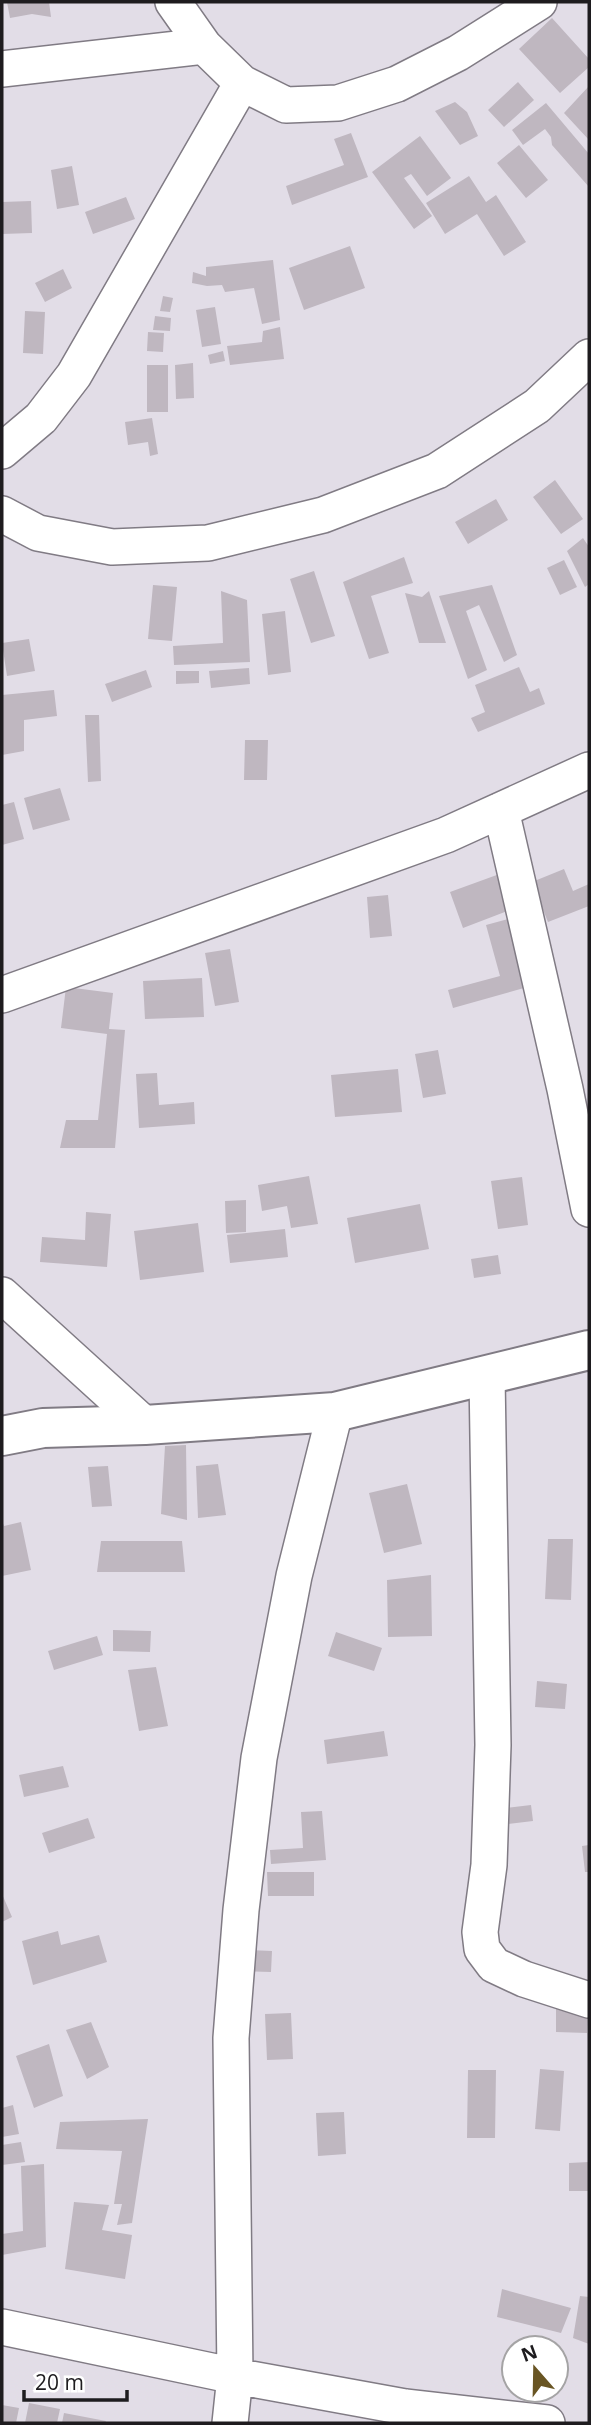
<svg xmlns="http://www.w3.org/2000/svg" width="591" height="2425" font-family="'Open Sans',sans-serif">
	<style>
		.building { fill: #bfb7c0 }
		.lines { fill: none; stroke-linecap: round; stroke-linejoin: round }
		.street-casing { stroke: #807b84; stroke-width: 38 }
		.secondary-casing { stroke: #807b84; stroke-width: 42 }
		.street { stroke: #fff; stroke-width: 35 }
		.secondary { stroke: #fff; stroke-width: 38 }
	</style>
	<rect width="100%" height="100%" fill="#e2dde7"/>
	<!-- building -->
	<path class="building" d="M7 2H49L51 17 32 14 10 18Z
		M552 18 589 59V67L560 93 519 49Z
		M518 82 534 100 504 127 488 110Z
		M589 86V140L564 113Z
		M455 102 467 112 478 136 460 145 435 111Z
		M546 103 589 154V187L552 145 551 137 545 129 523 145 512 130Z
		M351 133 368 177 292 205 286 186 344 165 334 139Z
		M420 136 451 178 427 196 411 174 404 178 432 216 414 229 372 172Z
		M519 145 548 180 526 198 497 163Z
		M72 166 79 205 57 209 51 170Z
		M469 176 486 202 496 195 526 242 504 256 477 214 445 234 426 203Z
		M126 197 135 219 93 234 85 212Z
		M31 201 32 233 2 234V202Z
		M350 246 365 288 304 310 289 268Z
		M273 260 280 320 262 324 254 288 225 292 222 285 207 286 192 283 193 272 206 276V267Z
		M63 269 72 288 45 302 35 283Z
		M163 296 173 298 170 312 160 311Z
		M215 307 221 344 202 347 196 310Z
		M25 311 45 312 43 354 23 353Z
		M155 316 171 318 170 331 153 330Z
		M280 327 284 359 230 365 227 346 262 342 263 331Z
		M148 332 164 333 163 352 147 351Z
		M223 351 225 361 210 364 208 355Z
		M193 363 194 398 176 399 175 365Z
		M147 365H168V412H147Z
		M152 418 158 454 150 456 148 442 128 445 125 422Z
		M555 480 583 519 561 534 533 497Z
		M496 499 508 520 468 544 455 522Z
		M583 538 589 547V584L585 587 567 551Z
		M404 557 413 583 371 596 389 653 369 659 343 582Z
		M564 560 577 587 560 595 547 568Z
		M314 571 335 636 311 643 290 579Z
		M153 585 177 587 172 641 148 639Z
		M492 585 517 655 504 662 479 605 466 611 487 670 468 679 439 596Z
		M221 591 247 600 250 662 174 665 173 646 223 643Z
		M429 591 446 643H419L405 593 422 597Z
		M285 611 291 672 268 675 262 614Z
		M29 639 35 671 7 676 2 643Z
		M519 667 530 692 539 688 545 704 478 732 471 718 485 712 475 685Z
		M249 668 250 684 211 688 209 671Z
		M146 670 152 687 112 702 105 684Z
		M176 671H199V683L176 684Z
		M54 690 57 716 24 720V751L2 755V695Z
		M85 715H99L101 781 88 782Z
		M245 740H268L267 780H244Z
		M60 788 70 820 33 830 24 798Z
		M14 802 24 839 2 845V805Z
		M564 869 573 891 589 884V906L548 922 532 882Z
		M505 872 518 907 463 928 450 892Z
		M388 895 392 936 370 938 367 897Z
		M512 918 531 986 453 1008 448 990 500 976 486 925Z
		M230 949 239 1002 215 1006 205 953Z
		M202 978 204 1017 145 1019 143 981Z
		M66 987 113 993 109 1029 125 1030 115 1148H60L66 1120H98L107 1034 61 1028Z
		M438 1050 446 1094 423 1098 415 1054Z
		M398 1069 402 1112 335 1117 331 1075Z
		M157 1073 159 1105 194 1102 195 1124 139 1128 136 1074Z
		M309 1176 318 1224 291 1228 287 1206 262 1211 258 1185Z
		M522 1177 528 1225 498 1229 491 1181Z
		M246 1200V1232L226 1233 225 1201Z
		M420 1204 429 1249 355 1263 347 1218Z
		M86 1212 111 1214 107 1267 40 1262 42 1237 85 1240Z
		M198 1223 204 1272 140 1280 134 1231Z
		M285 1229 288 1257 230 1263 227 1235Z
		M498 1255 501 1274 474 1278 471 1259Z
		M186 1445 187 1520 161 1514 165 1446Z
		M218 1464 226 1515 198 1518 196 1466Z
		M108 1466 112 1506 92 1507 88 1467Z
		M407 1484 422 1544 384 1553 369 1493Z
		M2 1521 4 1526 21 1522 31 1570 2 1576Z
		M548 1539H573L571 1600 545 1599Z
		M101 1541H182L185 1572H97Z
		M431 1575 432 1636 388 1637 387 1580Z
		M113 1630 151 1631 150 1652 113 1651Z
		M336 1632 382 1648 374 1671 328 1656Z
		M97 1636 103 1655 54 1670 48 1651Z
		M156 1667 168 1726 139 1731 128 1670Z
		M537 1681 567 1684 565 1709 535 1707Z
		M384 1731 388 1756 327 1764 324 1740Z
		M63 1766 69 1787 24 1797 19 1775Z
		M531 1805 533 1821 500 1825 497 1809Z
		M322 1811 326 1860 271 1864 270 1850 303 1848 301 1812Z
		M88 1818 95 1838 49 1853 42 1833Z
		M589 1845V1872H585L582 1846Z
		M267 1872H314V1896H268Z
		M2 1894 12 1917 2 1922Z
		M58 1931 61 1945 99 1935 107 1962 33 1985 22 1941Z
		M244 1950 272 1951 271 1972 243 1971Z
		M556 2001 588 2002 587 2033 556 2032Z
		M291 2013 293 2059 267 2060 265 2014Z
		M91 2022 109 2067 87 2079 66 2030Z
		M49 2044 63 2096 34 2108 16 2056Z
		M540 2069 564 2071 560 2131 535 2129Z
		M468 2070H496L495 2138H467Z
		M13 2105 19 2134 2 2137V2108Z
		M344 2112 346 2154 318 2156 316 2113Z
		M148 2119 132 2223 117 2225 122 2204H114L122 2151 56 2149 60 2122Z
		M21 2142 25 2162 2 2165V2145Z
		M589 2162V2191H569V2163Z
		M44 2164 46 2247 2 2255V2234L23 2231 21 2166Z
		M74 2202 109 2205 102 2230 132 2235 125 2279 65 2269Z
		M502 2289 571 2308 561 2333 497 2317Z
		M580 2296 589 2297V2344L573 2338Z
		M29 2403 60 2409 57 2423H25Z
		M2 2405 19 2408 16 2423H2Z
		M64 2413 106 2421 105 2423H62Z"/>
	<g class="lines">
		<defs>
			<path id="street" d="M173 2 204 46 242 83 286 105 338 103 397 84 458 53 539 2
				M2 69 204 46
				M2 451 41 418 74 375 242 83
				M2 514 38 533 112 547 208 543 323 515 437 471 537 406 589 357
				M501 810 565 1089 589 1209
				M2 995 446 835 589 770
				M2 1295 145 1425
				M487 1376 493 1745 489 1865 480 1932 482 1949 494 1965 524 1979 589 2000
				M2 2327 235 2376 405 2407 547 2423
				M230 2423 235 2376 231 2038 241 1910 259 1758 294 1576 335 1412"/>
			<path id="secondary" d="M2 1436 43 1428 145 1425 335 1412 589 1350"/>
		</defs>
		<!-- street casing -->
		<use href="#street" class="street-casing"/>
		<!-- secondary casing -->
		<use href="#secondary" class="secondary-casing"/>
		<!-- street -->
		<use href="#street" class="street"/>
		<!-- secondary -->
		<use href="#secondary" class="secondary"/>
	</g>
	<!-- border -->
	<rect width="591" height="2425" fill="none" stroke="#1e1c1f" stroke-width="7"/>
	<!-- north arrow -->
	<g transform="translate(535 2369) rotate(340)"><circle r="33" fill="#ffffff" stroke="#a5a4a5" stroke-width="2"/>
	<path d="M0-5L12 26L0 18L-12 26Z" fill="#695523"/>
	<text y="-10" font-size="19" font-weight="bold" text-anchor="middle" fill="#1e1c1f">N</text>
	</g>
	<!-- scale -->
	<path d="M24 2390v10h103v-10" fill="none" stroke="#1e1c1f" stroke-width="3.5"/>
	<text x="35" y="2390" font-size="21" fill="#1e1c1f" stroke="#ffffff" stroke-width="5" paint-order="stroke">20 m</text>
</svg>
